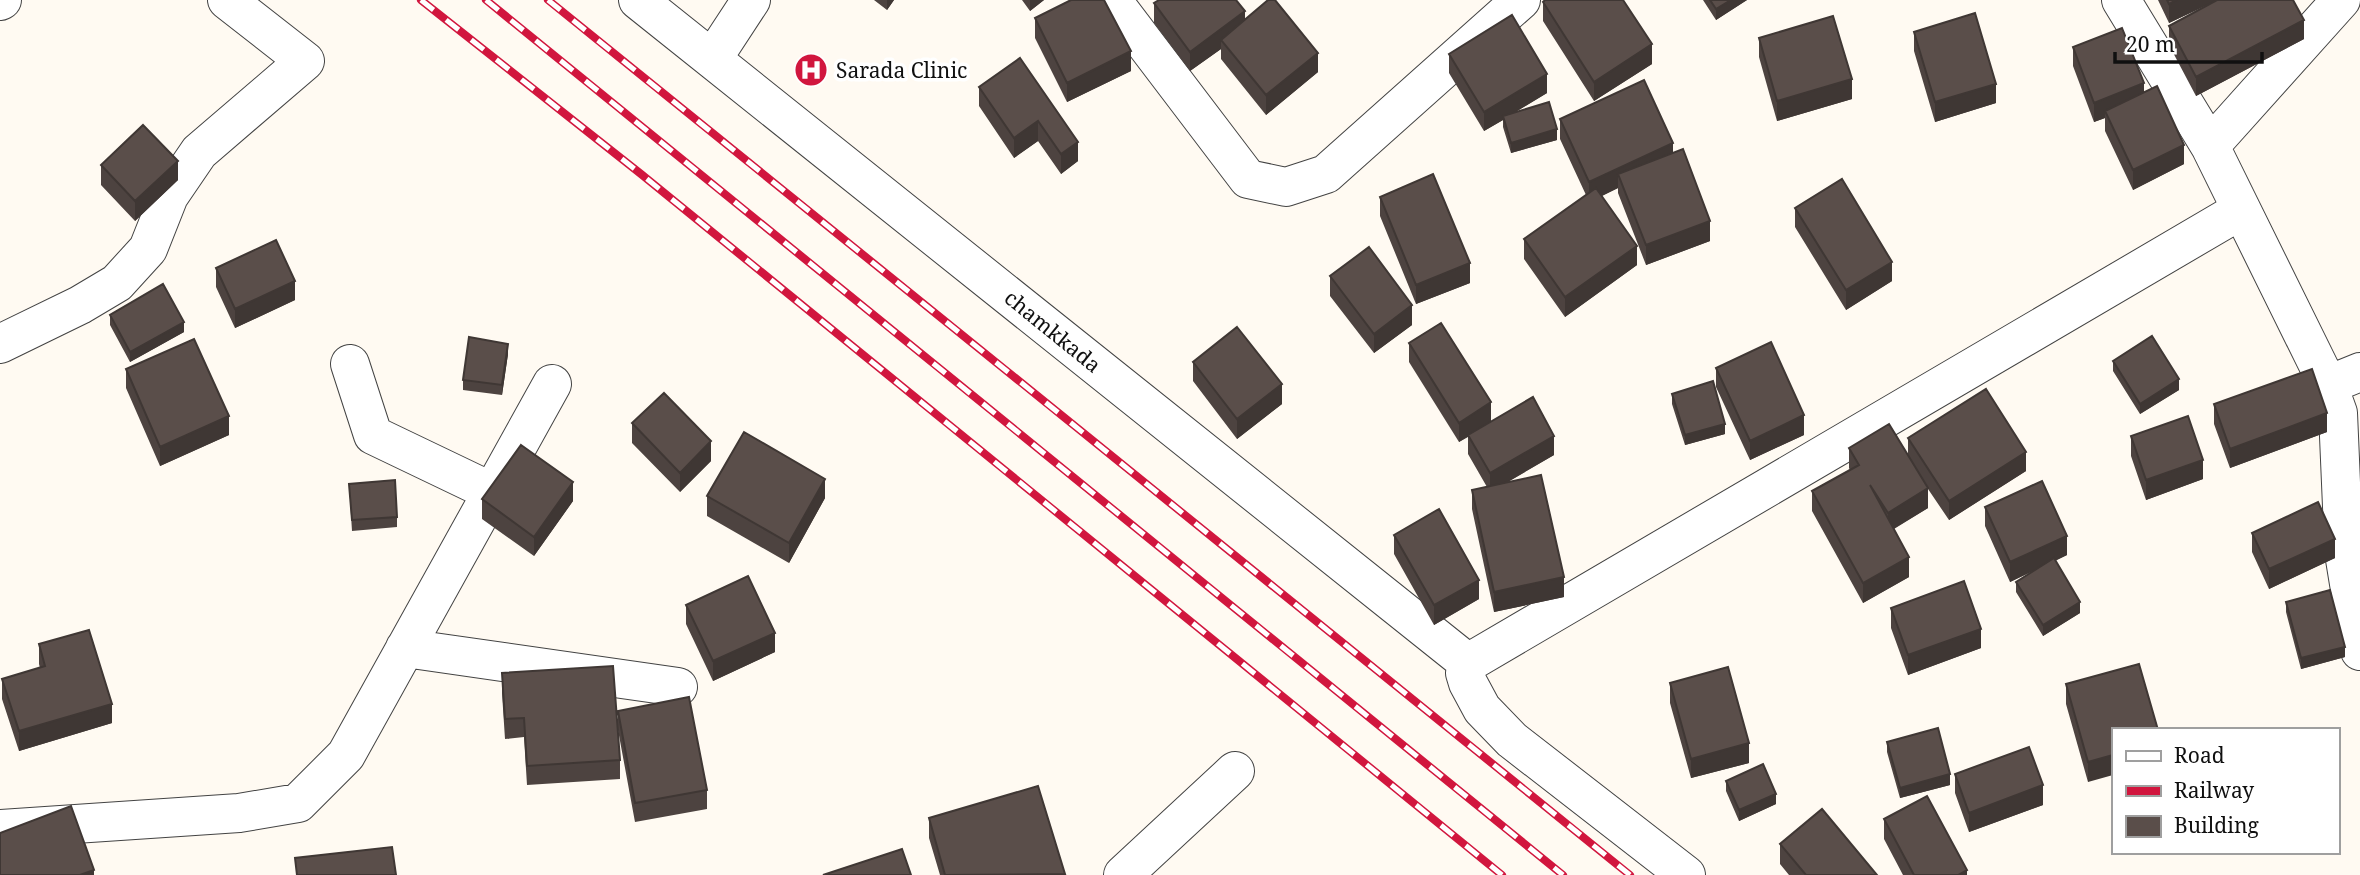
<svg xmlns="http://www.w3.org/2000/svg" width="2360" height="875" font-family="'Noto Serif',serif">
	<style>
		.lines { fill: none; stroke-linecap: round; stroke-linejoin: round }
		.minor-casing { stroke: #434343; stroke-width: 40 }
		.minor { stroke: #fff; stroke-width: 38 }
		.rail-casing { stroke: #d1163e; stroke-width: 8 }
		.rail { stroke: #fff; stroke-width: 5; stroke-dasharray: 16; stroke-linecap: butt }
		.wall { fill: #4d4340 }
		.shaded-wall { fill: #3f3734 }
		.building { fill: #5a4e4a; stroke: #3f3734; stroke-width: 2 }
		.labels { text-anchor: middle; dominant-baseline: central; stroke-width: 7; stroke-linejoin: round; paint-order: stroke }
		.poi-label { font-size: 21px; fill: #101010; stroke: #fff; text-anchor: start }
		.street-label { font-size: 21px; fill: #101010; stroke: #fff }
	</style>
	<rect width="100%" height="100%" fill="#fffaf2"/>
	<g class="lines">
		<defs>
			<path id="minor" d="M638 0 1468 663
				M1112 0 1248 179 1286 187 1326 174 1521 0
				M2121 0 2210 146 2328 385 2360 372
				M0 1 2 0
				M713 58 751 0
				M2210 146 2341 0
				M0 344 80 305 117 283 148 249 169 196 199 152 305 61 227 0
				M350 364 373 435 492 492
				M2328 385 2338 413 2344 553 2360 651
				M405 648 678 687
				M0 829 239 813 298 803 346 755 552 384
				M1123 875 1235 771
				M1686 875 1512 740 1482 709 1468 683 1465 673 1468 663 2241 210"/>
		</defs>
		<!-- minor casing -->
		<use href="#minor" class="minor-casing"/>
		<!-- minor -->
		<use href="#minor" class="minor"/>
		<defs>
			<path id="rail" d="M421 0 641 174 1502 875
				M486 0 1563 875
				M548 0 1630 875"/>
		</defs>
		<!-- rail casing -->
		<use href="#rail" class="rail-casing"/>
		<!-- rail -->
		<use href="#rail" class="rail"/>
	</g>
	<!-- wall -->
	<path class="wall" d="M874 0H894L887 10Z
		M1022 0H1044L1030 11Z
		M1703 0H1747L1716 20Z
		M2158 0H2293L2304 39 2196 96 2169 45V26L2216 1 2169 23Z
		M1543 2 1652 64 1594 101 1543 21Z
		M1154 3 1245 20 1318 72 1266 115 1221 59V49L1190 71 1154 23Z
		M1035 18 1131 71 1067 102 1035 38Z
		M1914 32 1996 103 1935 122 1914 51Z
		M1759 38 1852 99 1777 121 1759 57Z
		M2073 47 2144 92 2184 164 2133 190 2105 131V118L2094 122 2073 66Z
		M1449 54 1547 93 1515 112 1557 140 1511 153 1503 127V120L1484 131 1449 73Z
		M1020 58 1078 161 1061 174 1038 141 1014 158 979 106V87Z
		M1560 119 1673 153 1710 241 1646 265 1618 193V188L1602 196 1637 265 1565 317 1524 259V239L1586 195 1560 139Z
		M101 165 178 180 135 221 101 185Z
		M1380 197 1470 283 1416 304 1380 216Z
		M1795 208 1892 281 1846 310 1795 227Z
		M216 268 295 300 235 328 216 287Z
		M1330 276 1412 325 1374 353 1330 296Z
		M110 315 184 332 130 362 110 325Z
		M1409 343 1491 421 1554 455 1508 482 1564 597 1494 612 1472 509V490L1487 487 1468 454V437L1459 442 1409 362Z
		M508 354 502 395 463 390V380Z
		M2113 361 2179 390 2140 414 2113 371Z
		M1193 362 1282 404 1237 439 1193 381Z
		M1716 368 1804 435 1750 460 1716 387Z
		M126 369 229 435 160 466 126 388Z
		M1672 394 1725 434 1685 445 1672 404Z
		M2214 404 2327 432 2230 468 2214 424Z
		M632 423 711 461 680 492 632 443Z
		M2131 436 2203 479 2146 500 2131 456Z
		M1908 438 2026 471 1949 520 1928 489V508L1894 529 1909 577 1863 603 1812 511V491L1850 470 1849 468V448L1908 454Z
		M349 484 397 517V527L352 531Z
		M707 496 825 498 789 563 707 516Z
		M482 499 573 501 534 556 482 519Z
		M1985 507 2067 555 2055 561 2080 613 2043 636 2016 592V582L2036 569 2010 582 1985 526Z
		M2252 533 2335 558 2269 589 2252 552Z
		M1394 535 1479 599 1434 625 1394 554Z
		M2286 602 2345 657 2301 669 2286 612Z
		M686 605 775 652 713 681 686 624Z
		M1891 608 1981 648 1908 675 1891 628Z
		M39 644 112 723 19 751 2 699V679L40 668 39 664Z
		M2139 664 2088 782 2066 704V684Z
		M502 673 620 760V779L527 785 524 737 505 739 502 693Z
		M1670 683 1749 763 1691 778 1670 703Z
		M618 711 707 790V809L635 822 618 730Z
		M1887 742 1950 785 1900 798 1887 752Z
		M1955 774 2043 805 1969 832 1955 793Z
		M1726 781 1776 804 1739 821 1726 791Z
		M929 818 1065 875H940L929 838Z
		M1884 819 1967 875H1903L1884 839Z
		M1780 844 1877 875H1789L1780 864Z"/>
	<!-- shaded-wall -->
	<path class="shaded-wall" d="M887 0H894L887 10Z
		M1030 0H1044L1030 11Z
		M1731 0H1747L1716 20V9Z
		M2176 0H2217L2169 23V4Z
		M1245 11V31L1221 40V49L1190 71V52Z
		M2304 20V39L2196 96V77Z
		M1652 44V64L1594 101V82Z
		M1131 51V71L1067 102V83Z
		M1318 53V72L1266 115V95Z
		M1547 74V93L1504 119 1503 116V120L1484 131V112Z
		M1852 79V99L1777 121V101Z
		M2144 83V103L2105 111V118L2094 122V103Z
		M1996 84V103L1935 122V102Z
		M1038 121V141L1014 158V138Z
		M1557 129V140L1511 153V143Z
		M1078 142V161L1061 174V154Z
		M1673 143V163L1618 174V188L1589 202V182Z
		M2184 145V164L2133 190V170Z
		M178 161V180L135 221V201Z
		M1710 221V241L1646 265V245Z
		M1637 246V265L1565 317V297Z
		M1892 262V281L1846 310V290Z
		M1470 263V283L1416 304V285Z
		M295 281V300L235 328V309Z
		M1412 305V325L1374 353V334Z
		M184 322V332L130 362V352Z
		M508 344V354L502 395V385Z
		M2179 379V390L2140 414V404Z
		M1282 384V404L1237 439V419Z
		M1491 402V422L1459 442V423Z
		M2327 413V432L2230 468V449Z
		M1804 415V435L1750 460V441Z
		M229 416V435L160 466V447Z
		M1725 424V434L1685 445V435Z
		M1554 436V455L1490 492V473Z
		M711 441V461L680 492V473Z
		M2026 452V471L1949 520V501Z
		M2203 460V479L2146 500V480Z
		M825 479V498L789 563V543Z
		M573 482V501L534 556V537Z
		M1928 488V508L1888 532V513Z
		M2067 536V555L2010 582V562Z
		M2335 539V558L2269 589V569Z
		M1909 557V577L1863 603V583Z
		M1564 577V597L1494 612V592Z
		M1479 580V599L1434 625V605Z
		M2080 602V613L2043 636V625Z
		M1981 629V648L1908 675V655Z
		M775 633V652L713 681V661Z
		M2345 647V657L2301 669V658Z
		M112 704V723L19 751V731Z
		M1749 743V763L1691 778V759Z
		M2113 755V775L2088 782V762Z
		M1950 774V785L1900 798V788Z
		M2043 785V805L1969 832V813Z
		M1776 794V804L1739 821V810Z
		M94 870V875H80Z
		M1967 870V875H1958Z"/>
	<!-- building -->
	<path class="building" d="M1071 0H1104L1131 51 1067 83 1035 18Z
		M1159 0H1236L1245 11 1190 52 1154 3Z
		M1268 0H1275L1318 53 1266 95 1221 40Z
		M1545 0H1623L1652 44 1594 82 1543 2Z
		M1710 0H1731L1716 9Z
		M2167 0H2176L2169 4Z
		M2217 0H2293L2304 20 2196 77 2169 26Z
		M1975 13 1996 84 1935 102 1914 32Z
		M1512 15 1547 74 1484 112 1449 54Z
		M1833 16 1852 79 1777 101 1759 38Z
		M2122 28 2144 83 2094 103 2073 47Z
		M1020 58 1078 142 1061 154 1038 121 1014 138 979 87Z
		M1644 80 1673 143 1589 182 1560 119Z
		M2157 86 2184 145 2133 170 2105 111Z
		M1549 102 1557 129 1511 143 1503 116Z
		M143 125 178 161 135 201 101 165Z
		M1683 149 1710 221 1646 245 1618 174Z
		M1433 174 1470 263 1416 285 1380 197Z
		M1842 179 1892 262 1846 290 1795 208Z
		M1596 188 1637 246 1565 297 1524 239Z
		M276 240 295 281 235 309 216 268Z
		M1369 247 1412 305 1374 334 1330 276Z
		M163 284 184 322 130 352 110 315Z
		M1441 323 1491 402 1459 423 1409 343Z
		M1237 327 1282 384 1237 419 1193 362Z
		M2152 336 2179 379 2140 404 2113 361Z
		M469 337 508 344 502 385 463 380Z
		M194 339 229 416 160 447 126 369Z
		M1771 342 1804 415 1750 441 1716 368Z
		M2312 369 2327 413 2230 449 2214 404Z
		M1713 381 1725 424 1685 435 1672 394Z
		M1986 389 2026 452 1949 501 1908 438Z
		M664 393 711 441 680 473 632 423Z
		M1533 397 1554 436 1490 473 1468 435Z
		M2188 416 2203 460 2146 480 2131 436Z
		M1889 424 1928 488 1888 513 1870 485 1909 557 1863 583 1812 491 1859 465 1849 448Z
		M744 432 825 479 789 543 707 496Z
		M521 445 573 482 534 537 482 499Z
		M1541 475 1564 577 1494 592 1472 490Z
		M395 480 397 517 352 520 349 484Z
		M2042 481 2067 536 2010 562 1985 507Z
		M2318 502 2335 539 2269 569 2252 533Z
		M1439 509 1479 580 1434 605 1394 535Z
		M2054 558 2080 602 2043 625 2016 582Z
		M748 576 775 633 713 661 686 605Z
		M1964 581 1981 629 1908 655 1891 608Z
		M2330 590 2345 647 2301 658 2286 602Z
		M89 630 112 704 19 731 2 679 45 666 39 644Z
		M2139 664 2158 730H2113V755L2088 762 2066 684Z
		M613 666 620 760 527 766 524 718 505 719 502 673Z
		M1728 667 1749 743 1691 759 1670 683Z
		M689 697 707 790 635 803 618 711Z
		M1938 728 1950 774 1900 788 1887 742Z
		M2029 747 2043 785 1969 813 1955 774Z
		M1763 764 1776 794 1739 810 1726 781Z
		M1038 786 1065 874 945 875 929 818Z
		M1927 796 1967 870 1958 875H1914L1884 819Z
		M71 806 94 870 80 875H0V833Z
		M1822 809 1877 875H1806L1780 844Z
		M392 847 396 875H297L295 858Z
		M902 849 911 875H823Z"/>
	<!-- icons -->
	<defs>
		<symbol id="hospital-disc" viewBox="-11 -11 22 22"><circle r="9.5" fill="#d1163e" stroke="#fff"/><path d="M-5-5h3v3.5h4V-5h3V5h-3V1.5h-4V5h-3Z" fill="#fff"/></symbol>
	</defs>
	<g fill-rule="evenodd">
		<use href="#hospital-disc" x="792" y="51" width="38" height="38"/>
	</g>
	<g class="labels">
		<!-- poi labels -->
		<g class="poi-label">
			<text x="836" y="70">Sarada Clinic</text>
		</g>
		<!-- street labels -->
		<g class="street-label">
			<text transform="translate(1053 331) rotate(39)">chamkkada</text>
		</g>
	</g>
	<!-- legend -->
	<rect x="2112" y="728" width="228" height="126" fill="#ffffff" stroke="#9f9f9f" stroke-width="2"/>
	<rect x="2126" y="751" width="35" height="10" fill="#ffffff" stroke="#9f9f9f" stroke-width="2"/>
	<text x="2174" y="763" font-size="21" fill="#101010">Road</text>
	<rect x="2126" y="786" width="35" height="10" fill="#d1163e" stroke="#9f9f9f" stroke-width="2"/>
	<text x="2174" y="798" font-size="21" fill="#101010">Railway</text>
	<rect x="2126" y="816" width="35" height="21" fill="#5a4e4a" stroke="#9f9f9f" stroke-width="2"/>
	<text x="2174" y="833" font-size="21" fill="#101010">Building</text>
	<!-- scale -->
	<path d="M2115 52v10h147v-10" fill="none" stroke="#101010" stroke-width="3.5"/>
	<text x="2126" y="52" font-size="21" fill="#101010" stroke="#ffffff" stroke-width="5" paint-order="stroke">20 m</text>
</svg>
